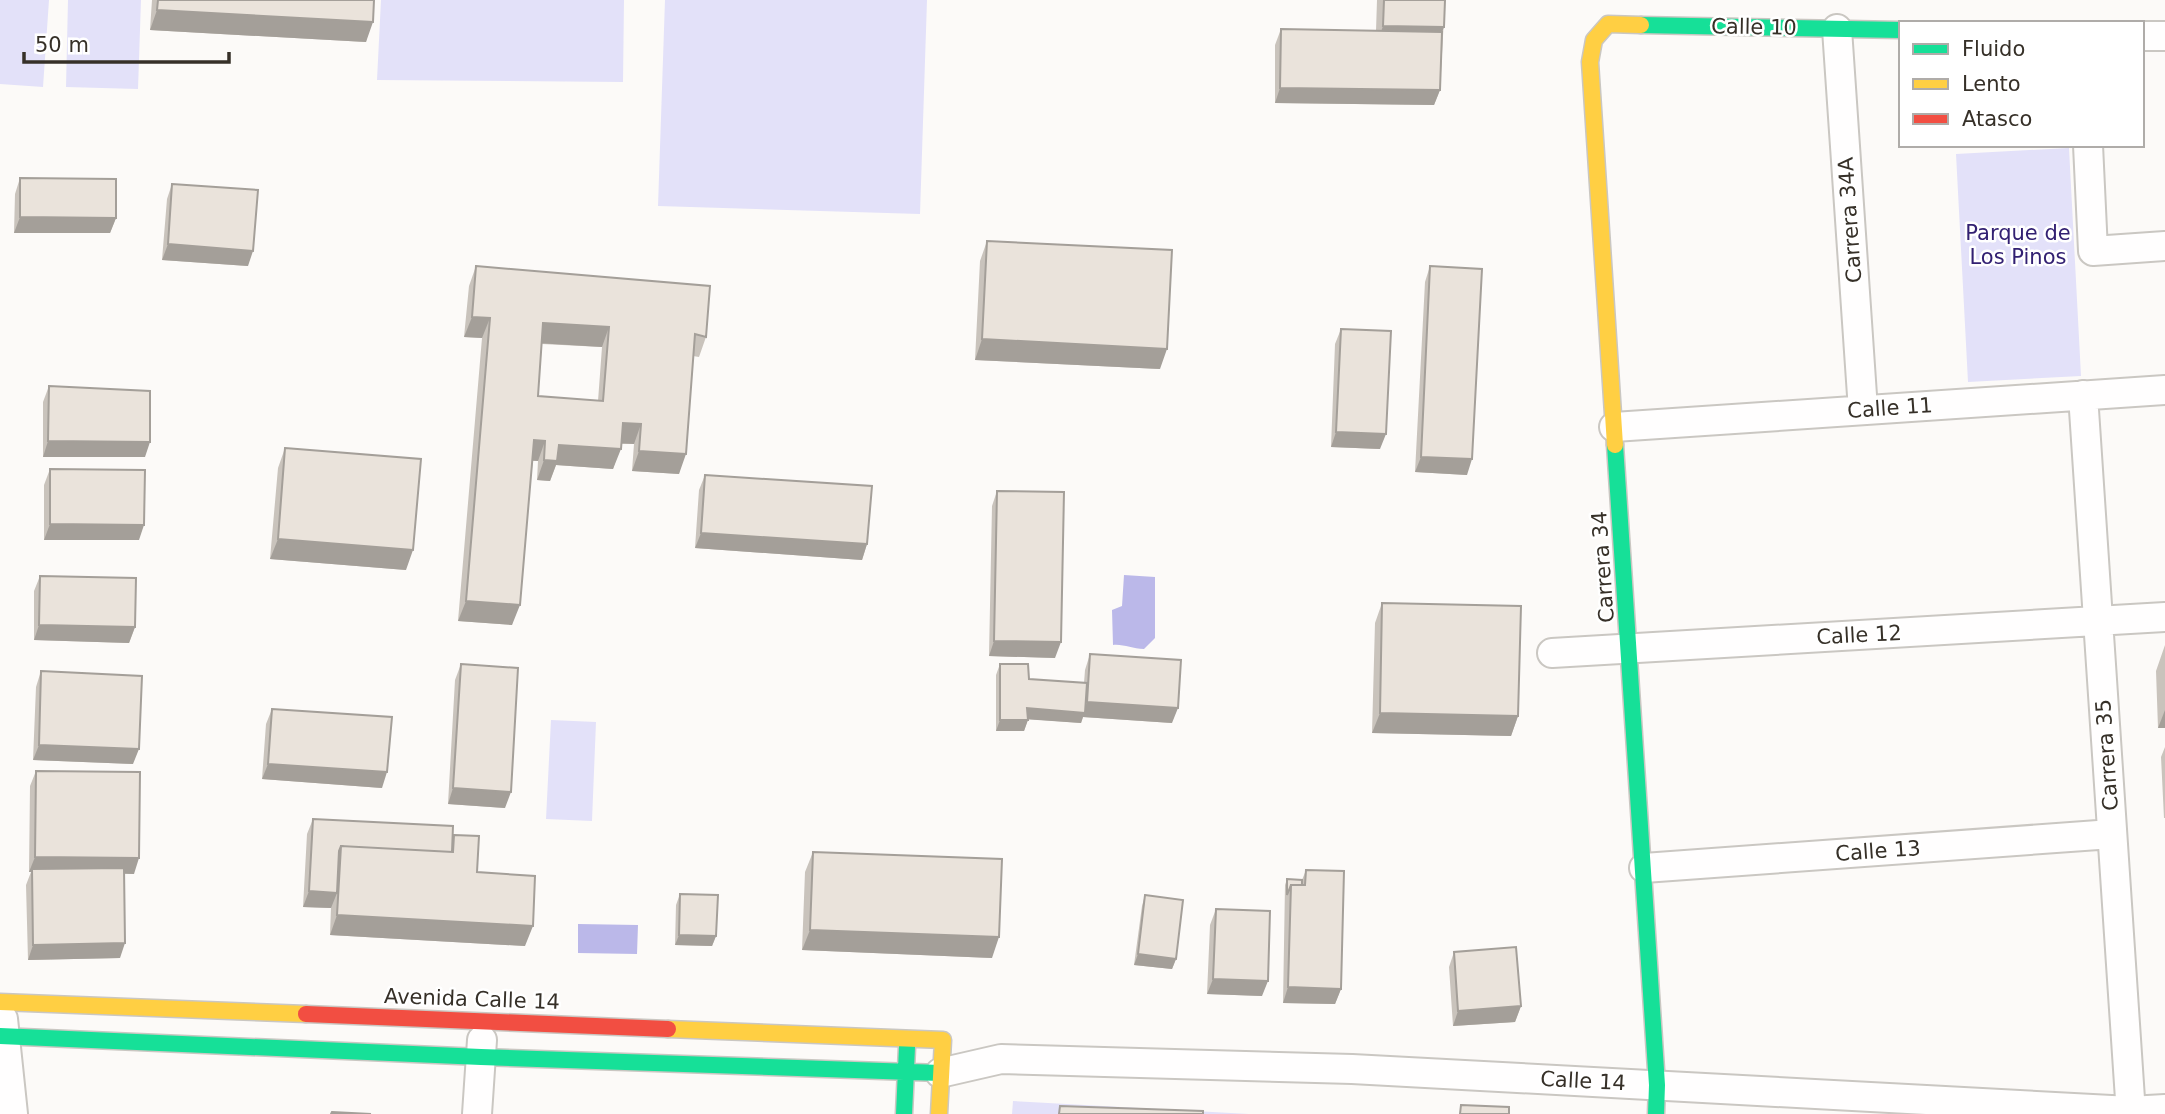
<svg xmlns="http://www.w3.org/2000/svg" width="2165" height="1114" font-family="'DejaVu Sans',sans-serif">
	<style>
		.green { fill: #e3e1f9 }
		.water { fill: #bbb8e9 }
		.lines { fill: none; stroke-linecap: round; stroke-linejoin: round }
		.street-casing { stroke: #cac7c2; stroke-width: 32 }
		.fast-casing { stroke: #cac7c2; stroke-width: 19 }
		.slow-casing { stroke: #cac7c2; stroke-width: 19 }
		.jam-casing { stroke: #cac7c2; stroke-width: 19 }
		.street { stroke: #fffefe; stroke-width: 28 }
		.fast { stroke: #16e098; stroke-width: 16 }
		.slow { stroke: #ffcf43; stroke-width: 16 }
		.jam { stroke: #f24e42; stroke-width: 16 }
		.wall { fill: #c9c3bc; fill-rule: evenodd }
		.shaded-wall { fill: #a49f99 }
		.building { fill: #eae3db; stroke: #a49f99; stroke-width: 2; fill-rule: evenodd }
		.labels { text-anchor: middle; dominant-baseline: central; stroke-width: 5; stroke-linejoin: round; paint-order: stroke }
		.street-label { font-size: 21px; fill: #363028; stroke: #fff }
		.park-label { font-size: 21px; fill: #322072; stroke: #fff }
	</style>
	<rect width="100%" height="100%" fill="#fcfaf8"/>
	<!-- green -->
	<path class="green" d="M0 0H49L43 87 0 84Z
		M68 0H141L138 89 66 87Z
		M381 0H624L623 82 377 80Z
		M665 0H927L920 214 658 206Z
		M2069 148 2081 376 1968 382 1956 154Z
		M551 720 596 722 592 821 546 819Z
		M1013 1101 1249 1114H1012Z"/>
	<!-- water -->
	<path class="water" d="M1124 575 1155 577V638L1144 649C1132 649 1124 644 1113 645L1112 610 1122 606Z
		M578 924 638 925 637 954 578 953Z"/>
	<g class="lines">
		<defs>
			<path id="street" d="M1837 29 1863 410
				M2142 36H2165
				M2088 145 2093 251 2165 246
				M2083 395 2131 1114
				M1614 427 2165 390
				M1552 653 2165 617
				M1644 868 2112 834
				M3 1019 13 1114
				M940 1073 1001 1059 1352 1069 2130 1111 2165 1109
				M477 1114 482 1040"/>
			<path id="fast" d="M1641 25 1901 30
				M1615 445 1657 1085 1656 1114
				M0 1036 481 1057 940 1073
				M904 1114 907 1047"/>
			<path id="slow" d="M1615 445 1590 62 1594 40 1608 24 1641 25
				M0 1002 306 1014
				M668 1029 943 1040 939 1114"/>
			<path id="jam" d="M306 1014 668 1029"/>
		</defs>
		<!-- street casing -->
		<use href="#street" class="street-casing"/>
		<!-- fast casing -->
		<use href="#fast" class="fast-casing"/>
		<!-- slow casing -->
		<use href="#slow" class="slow-casing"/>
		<!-- jam casing -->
		<use href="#jam" class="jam-casing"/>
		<!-- street -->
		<use href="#street" class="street"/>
		<!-- fast -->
		<use href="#fast" class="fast"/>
		<!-- slow -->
		<use href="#slow" class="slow"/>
		<!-- jam -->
		<use href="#jam" class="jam"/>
	</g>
	<!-- wall -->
	<path class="wall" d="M152 0H374L366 42 150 30Z
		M1377 0H1445L1440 90 1434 105 1275 103V45L1281 29 1376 31Z
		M20 178 116 218 110 233H14L15 194Z
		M172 184 248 266 162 260 167 199Z
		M987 241 1160 369 975 360 980 261Z
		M476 266 706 337 699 357 693 356 679 474 632 471 634 444H621L613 469 556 465 550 481 537 480 538 461H533L512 625 458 621 482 338 464 337 469 286ZM542 344 602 347 598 401 538 396Z
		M1430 266 1467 475 1415 472 1425 282Z
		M1341 329 1380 449 1331 447 1335 344Z
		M49 386 145 457H43V402Z
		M285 448 406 570 270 559 278 468Z
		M50 469 139 540H44V485Z
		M705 475 867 544 862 560 695 548 699 490Z
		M997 491 1055 658 989 656 992 506Z
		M40 576 135 627 129 643 34 640V591Z
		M1382 603 1518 716 1511 736 1372 733 1375 623Z
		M2165 645V728H2158L2156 671Z
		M1090 654 1172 723 1083 717 1081 723 1028 719 1024 731H996V675L1000 664 1029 679 1084 683 1085 670Z
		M461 664 505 808 448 804 455 680Z
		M41 671 133 764 33 760 36 687Z
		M272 709 382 788 262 779 266 724Z
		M2165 747V818H2164L2161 757Z
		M36 771 134 874 124 873 120 958 28 960 26 885 31 872H29L30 786Z
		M313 819 453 839 454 835 477 872 525 946 330 935 331 908 303 907 307 834Z
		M813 852 992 958 802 950 805 872Z
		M1306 870 1341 989 1335 1004 1283 1003 1285 885 1287 879 1302 880Z
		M680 894 716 936 712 946 675 945 676 905Z
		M1145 895 1176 959 1172 969 1134 965 1142 906Z
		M1216 909 1262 996 1207 994 1210 925Z
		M1454 952 1521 1006 1515 1022 1453 1026 1449 967Z"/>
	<!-- shaded-wall -->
	<path class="shaded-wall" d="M157 10 373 22 366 42 150 30Z
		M1383 26 1444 27 1437 47 1376 46Z
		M1280 88 1440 90 1434 105 1275 103Z
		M20 217 116 218 110 233H14Z
		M168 244 253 251 248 266 162 260Z
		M472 317 490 318 482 338 464 337Z
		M543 323 609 327 602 347 536 343Z
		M982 339 1167 349 1160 369 975 360Z
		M623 423 641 424 634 444 616 443Z
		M1336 432 1386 434 1380 449 1331 447Z
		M534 440 545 441 538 461 527 460Z
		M48 441 150 442 145 457H43Z
		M559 445 621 449 613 469 556 465 550 481 537 480 544 460Z
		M639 451 686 454 679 474 632 471Z
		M1421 457 1472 459 1467 475 1415 472Z
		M50 524 144 525 139 540H44Z
		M701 533 867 544 862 560 695 548Z
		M278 539 413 550 406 570 270 559Z
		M466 601 520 605 512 625 458 621Z
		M39 625 135 627 129 643 34 640Z
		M994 641 1061 642 1055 658 989 656Z
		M1087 702 1178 708 1172 723 1083 717 1081 723 1023 719 1027 708 1083 712Z
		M2165 710V728H2158Z
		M1380 713 1518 716 1511 736 1372 733Z
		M1000 720H1028L1024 731H996Z
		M39 745 139 749 133 764 33 760Z
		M268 764 387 772 382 788 262 779Z
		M453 788 511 792 505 808 448 804Z
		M35 857 139 858 134 874 32 872V869L31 872H29Z
		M309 891 337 893 331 908 303 907Z
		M337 915 533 926 525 946 330 935Z
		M810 930 999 937 992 958 802 950Z
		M679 935 716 936 712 946 675 945Z
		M125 943 120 958 28 960 33 945Z
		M1138 954 1176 959 1172 969 1134 965Z
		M1213 979 1268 981 1262 996 1207 994Z
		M1288 987 1341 989 1335 1004 1283 1003Z
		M1521 1006 1515 1022 1453 1026 1458 1011Z"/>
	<!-- building -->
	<path class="building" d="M158 0H374L373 22 157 10Z
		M1384 0H1445L1444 27 1383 26Z
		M1281 29 1442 32 1440 90 1280 88Z
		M20 178 116 179V218L20 217Z
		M172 184 258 190 253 251 168 244Z
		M987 241 1172 250 1167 349 982 339Z
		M476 266 710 286 706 337 695 334 686 454 639 451 641 424 623 423 621 449 559 445 557 461 544 460 545 441 534 440 520 605 466 601 490 318 472 317ZM543 323 609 327 603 401 538 396Z
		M1430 266 1482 269 1472 459 1421 457Z
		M1341 329 1391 331 1386 434 1336 432Z
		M49 386 150 391V442L48 441Z
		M285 448 421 459 413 550 278 539Z
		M50 469 145 470 144 525 50 524Z
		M705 475 872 486 867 544 701 533Z
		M997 491 1064 492 1061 642 994 641Z
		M40 576 136 578 135 627 39 625Z
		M1382 603 1521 606 1518 716 1380 713Z
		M1090 654 1181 660 1178 708 1087 702Z
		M461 664 518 668 511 792 453 788Z
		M1000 664H1028L1029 679 1087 683 1085 713 1027 708 1028 720H1000Z
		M41 671 142 676 139 749 39 745Z
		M272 709 392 717 387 772 268 764Z
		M36 771 140 772 139 858 35 857Z
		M313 819 453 826 452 852 341 846 339 851 337 893 309 891Z
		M454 835 479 836 477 872 535 876 533 926 337 915 341 846 453 852Z
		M813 852 1002 859 999 937 810 930Z
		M124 868 125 943 33 945 32 869Z
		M1306 870 1344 871 1341 989 1288 987 1291 885H1305Z
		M1287 879 1302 880V885H1291L1287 895Z
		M680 894 718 895 716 936 679 935Z
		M1145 895 1183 900 1176 959 1138 954Z
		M1216 909 1270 911 1268 981 1213 979Z
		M1516 947 1521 1006 1458 1011 1454 952Z
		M1461 1105 1509 1107V1114H1460Z
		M1060 1106 1203 1111V1114H1059Z
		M332 1112 371 1114H331Z"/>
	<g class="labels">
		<!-- street labels -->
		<g class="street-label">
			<text transform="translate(1754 27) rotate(1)">Calle 10</text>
			<text transform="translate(1850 220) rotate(-94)">Carrera 34A</text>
			<text transform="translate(1890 408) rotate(-4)">Calle 11</text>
			<text transform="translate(1603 567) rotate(-94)">Carrera 34</text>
			<text transform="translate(1859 635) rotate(-3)">Calle 12</text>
			<text transform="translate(2107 755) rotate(-94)">Carrera 35</text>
			<text transform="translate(1878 851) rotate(-4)">Calle 13</text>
			<text transform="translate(472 999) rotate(2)">Avenida Calle 14</text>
			<text transform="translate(1583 1081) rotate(3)">Calle 14</text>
		</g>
		<!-- park labels -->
		<g class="park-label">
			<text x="2018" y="233">Parque de<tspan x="2018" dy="24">Los Pinos</tspan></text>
		</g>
	</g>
	<!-- legend -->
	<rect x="1899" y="21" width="245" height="126" fill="#ffffff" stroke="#afaca9" stroke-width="2"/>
	<rect x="1913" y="44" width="35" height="10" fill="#16e098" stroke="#afaca9" stroke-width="2"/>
	<text x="1962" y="56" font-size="21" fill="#363028">Fluido</text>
	<rect x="1913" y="79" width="35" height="10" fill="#ffcf43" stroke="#afaca9" stroke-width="2"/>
	<text x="1962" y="91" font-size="21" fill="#363028">Lento</text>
	<rect x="1913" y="114" width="35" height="10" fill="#f24e42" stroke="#afaca9" stroke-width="2"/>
	<text x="1962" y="126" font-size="21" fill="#363028">Atasco</text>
	<!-- scale -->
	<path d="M24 52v10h205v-10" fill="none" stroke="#363028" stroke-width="3.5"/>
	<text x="35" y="52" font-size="21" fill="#363028" stroke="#ffffff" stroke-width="5" paint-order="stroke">50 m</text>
</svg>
